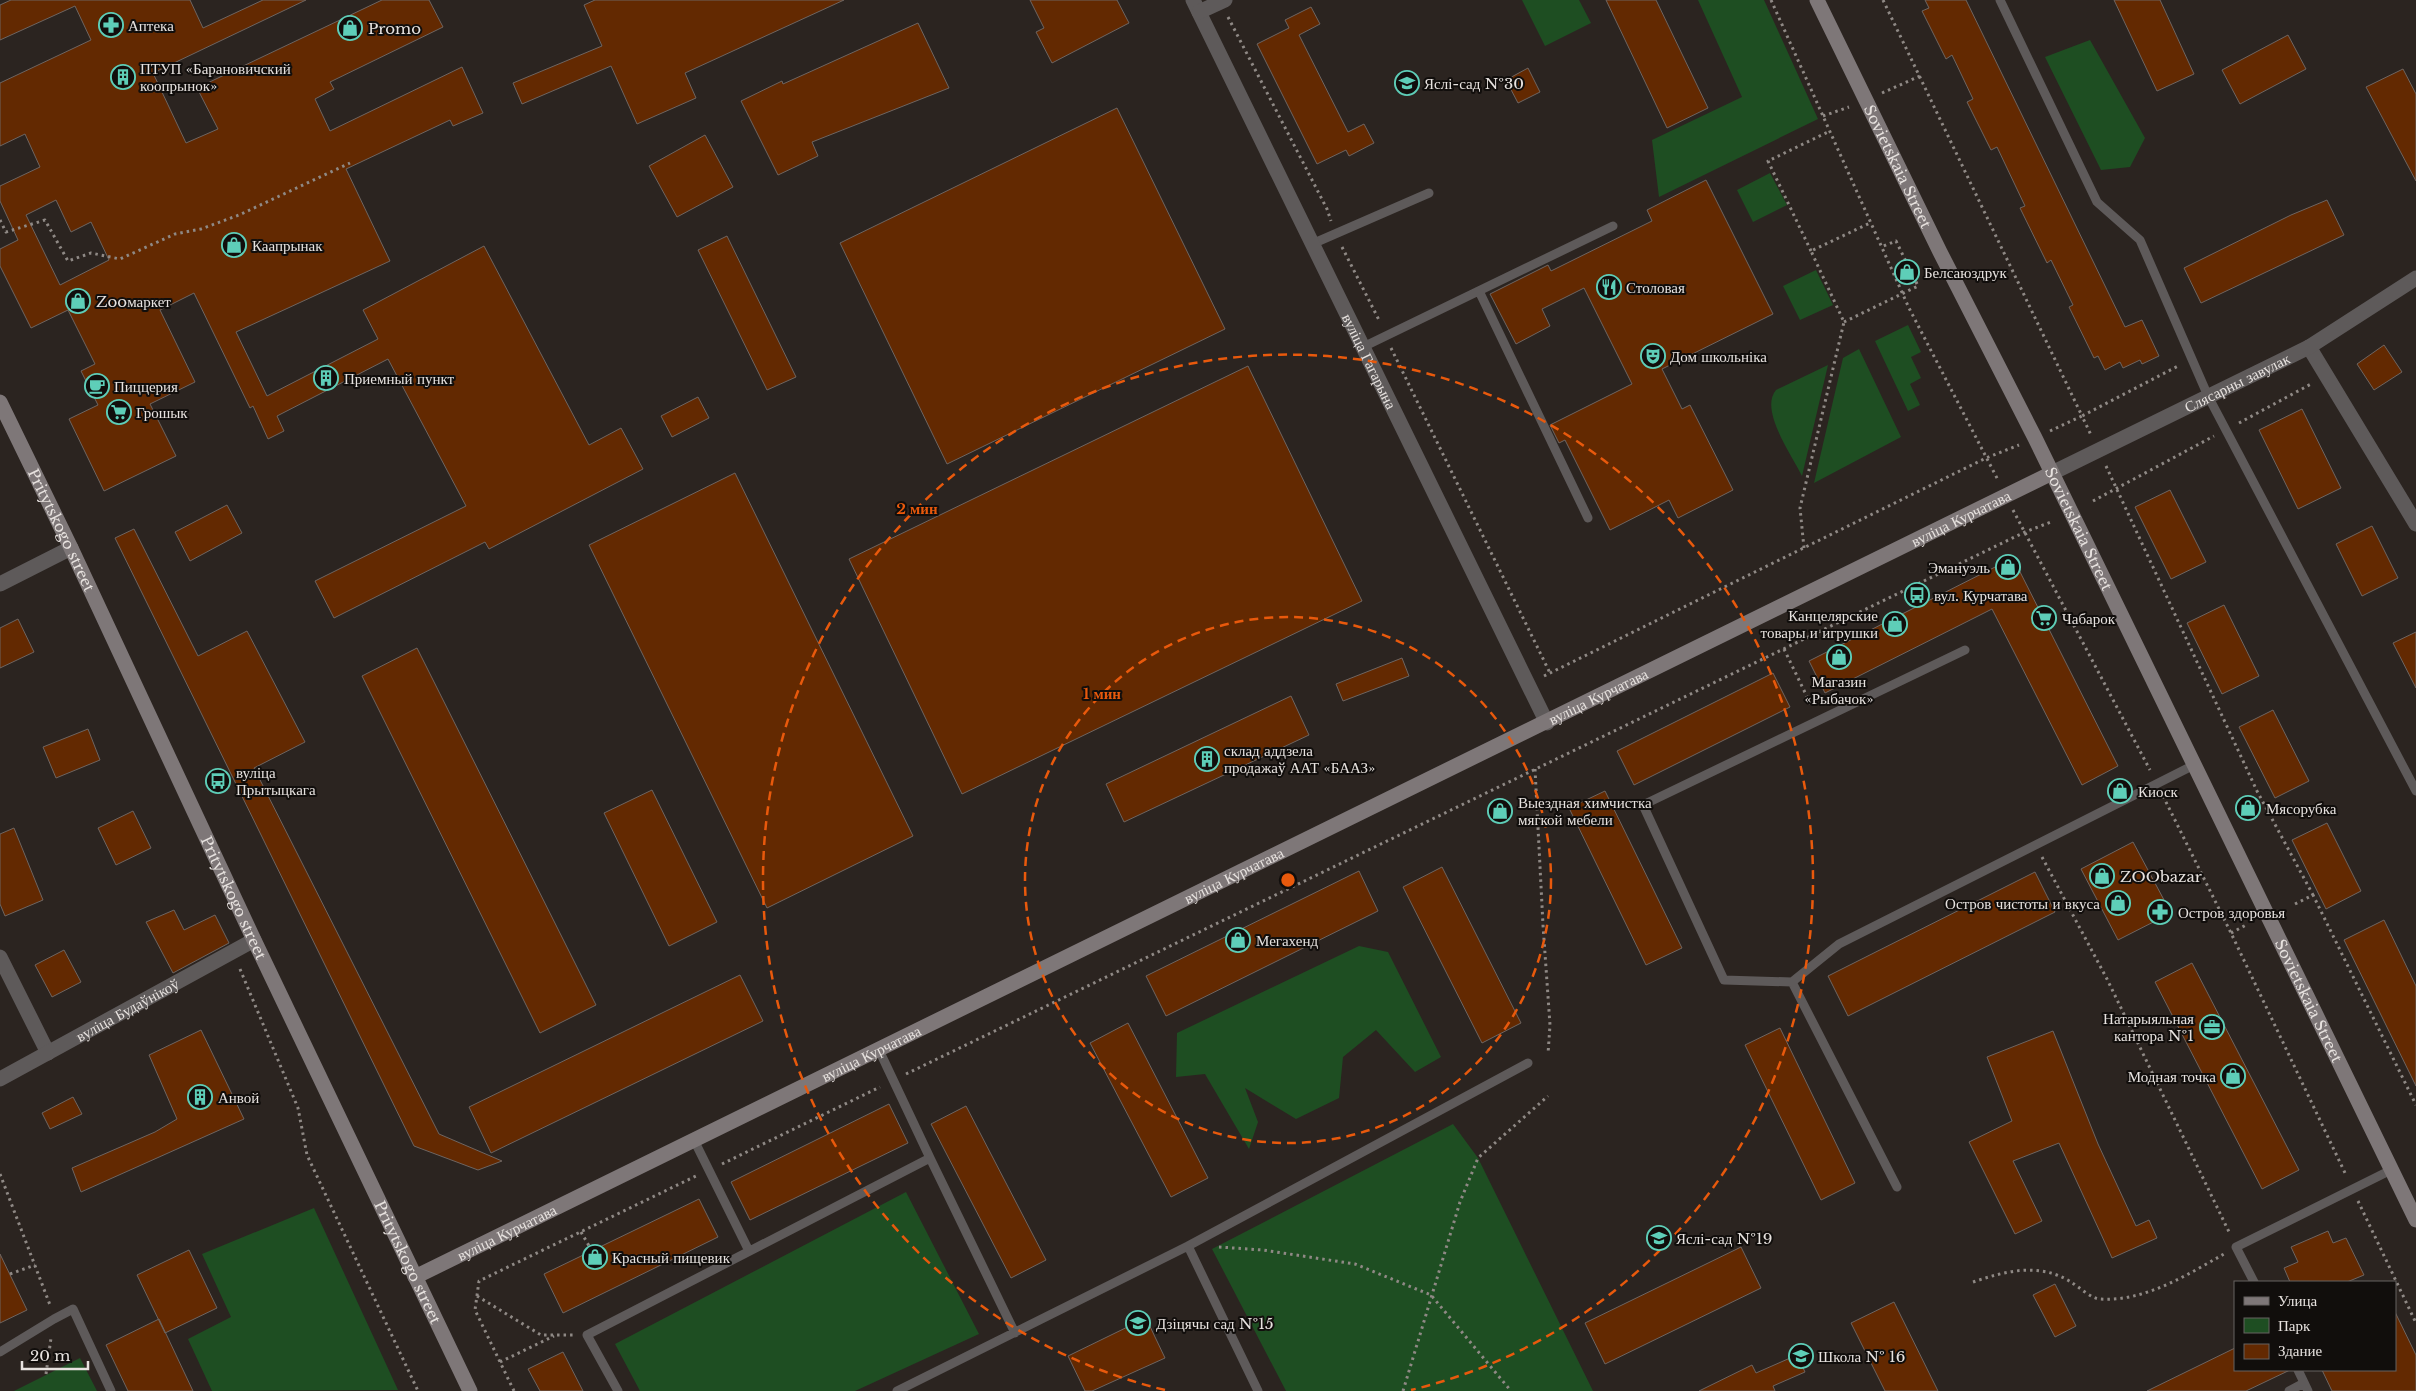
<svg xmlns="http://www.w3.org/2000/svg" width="2416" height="1391" font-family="'Libre Baskerville',serif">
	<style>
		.green { fill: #1e4e22 }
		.building { fill: #632901; stroke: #6e6561; fill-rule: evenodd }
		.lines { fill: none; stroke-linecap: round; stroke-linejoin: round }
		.path { stroke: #8f8985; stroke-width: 3; stroke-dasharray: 2.5 4; stroke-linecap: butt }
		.lane { stroke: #5e5a5a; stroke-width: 9 }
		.street { stroke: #5e5a5a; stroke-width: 15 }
		.secondary { stroke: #7e7778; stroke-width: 15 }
		.ring { fill: none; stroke: #e8590c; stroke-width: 2.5; stroke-dasharray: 9 6 }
		.labels { text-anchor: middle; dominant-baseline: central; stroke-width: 4; stroke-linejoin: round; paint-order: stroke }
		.poi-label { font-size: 15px; fill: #e7e2df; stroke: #110e0c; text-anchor: start }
		.street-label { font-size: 15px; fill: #e7e2df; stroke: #110e0c }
		.centre { fill: #e8590c; stroke: #110e0c; stroke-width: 2.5 }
		.ring-label { font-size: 15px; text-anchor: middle; font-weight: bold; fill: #e8590c; stroke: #110e0c; stroke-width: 4; stroke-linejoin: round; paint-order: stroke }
	</style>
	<rect width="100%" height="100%" fill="#2b2420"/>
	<!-- green -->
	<path class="green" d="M1522 0H1579L1591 23 1545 46Z
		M1698 0H1764L1818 119 1659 197 1652 140 1742 97Z
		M2090 40 2145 138 2130 167 2101 170 2045 57Z
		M1770 173 1787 205 1753 222 1737 190Z
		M1816 270 1833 305 1800 320 1783 286Z
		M1908 325 1921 352 1911 357 1921 378 1910 384 1920 405 1908 411 1875 341Z
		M1859 349 1901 437 1814 483 1843 358Z
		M1828 365 1802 476C1792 455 1759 410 1776 390Z
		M1359 946 1388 952 1441 1057 1415 1072 1376 1030 1343 1057 1339 1098 1296 1119 1245 1088 1258 1122 1249 1149 1205 1074 1176 1077 1177 1033Z
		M1453 1124 1478 1158 1593 1391H1286L1212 1249Z
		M906 1192 979 1334 855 1391H640L615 1344Z
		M314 1208 398 1390 212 1391 188 1339 231 1317 202 1254Z
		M80 1358 97 1391H14Z"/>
	<!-- building -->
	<path class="building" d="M11 0H190L203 28 263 0H306L153 73 186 143 218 129 197 88 382 0H429L443 27 330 82 334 89 315 99 330 131 462 67 483 113 453 126 450 120 346 169 390 261 236 332 267 396 378 339 363 310 484 246 589 445 621 428 643 469 489 549 485 542 334 618 315 581 466 506 388 359 277 416 284 431 268 439 253 406 250 408 194 293 160 310 195 382 150 404 176 456 104 491 69 419 98 405 81 371 95 364 68 310 31 328 0 266V249L18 240 0 201V186L40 167 25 134 0 146V83L91 40 75 6 0 40V5ZM56 200 71 232 91 222 109 260 60 285 26 215Z
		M595 0H844L685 73 696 98 637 124 611 66 522 104 513 83 602 46 584 5Z
		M1030 0H1117L1129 23 1052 63 1036 32 1044 28Z
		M1606 0H1656L1708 108 1667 128Z
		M1925 0H1966L2125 327 2142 320 2159 356 2142 364 2140 360 2123 368 2120 362 2105 370 2098 356 2094 358 2069 307 2073 305 2051 260 2047 263 2020 208 2025 206 1997 147 1991 150 1967 102 1973 99 1952 55 1946 59 1922 11 1929 8Z
		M2114 0H2160L2194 74 2157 91Z
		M1311 7 1320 24 1299 35 1348 132 1364 124 1374 143 1349 156 1346 150 1317 164 1257 44 1289 28 1285 20Z
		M918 23 949 88 812 142 818 156 778 175 741 101 782 81 783 84Z
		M2288 35 2306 69 2240 104 2222 70Z
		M1528 68 1540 92 1518 103 1506 80Z
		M2403 69 2416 94V181L2366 87Z
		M1117 108 1225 329 947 464 840 243Z
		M705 135 733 187 677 217 649 166Z
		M1706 180 1773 314 1662 369 1682 409 1690 405 1733 490 1678 518 1669 500 1610 530 1565 440 1559 443 1550 425 1632 384 1584 288 1542 309 1550 326 1516 344 1490 294 1548 265 1551 271 1652 221 1647 210Z
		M2327 200 2344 235 2201 303 2184 268 2291 215Z
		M727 236 796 377 767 390 698 250Z
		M2384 345 2402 372 2374 390 2357 364Z
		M1248 366 1362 601 962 794 849 559Z
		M698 397 709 418 672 437 661 416Z
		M2302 409 2341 488 2298 509 2259 430Z
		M735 473 913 836 767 908 589 545Z
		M2170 490 2206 562 2171 579 2135 507Z
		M227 505 242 533 190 561 175 532Z
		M2372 526 2398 578 2362 596 2336 544Z
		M134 529 198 656 247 631 305 742 254 768 439 1134 502 1161 478 1170 414 1146 115 538Z
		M2013 558 2118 766 2082 785 1992 609 1825 693 1809 661Z
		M2224 605 2259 676 2222 694 2187 623Z
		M18 619 34 652 0 668V628Z
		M2416 632V688L2393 643Z
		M417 648 596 1005 540 1033 362 676Z
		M1402 658 1409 676 1343 701 1336 684Z
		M1773 673 1790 707 1634 785 1617 751Z
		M1291 696 1309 735 1124 822 1106 784Z
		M2273 710 2309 781 2275 798 2239 727Z
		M88 729 100 760 56 778 43 747Z
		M652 790 717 922 669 946 604 813Z
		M1605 791 1682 948 1646 965 1569 808Z
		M133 811 151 848 116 865 98 828Z
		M2327 823 2361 891 2326 909 2292 840Z
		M14 828 43 900 5 916 0 904V834Z
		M2133 842 2171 913 2118 940 2081 869Z
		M1442 867 1521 1023 1482 1043 1403 887Z
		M1359 871 1378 911 1166 1016 1146 976Z
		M2035 872 2055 912 1848 1016 1828 976Z
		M174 910 184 930 215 915 229 943 173 973 146 922Z
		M2384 920 2416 986V1086L2344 940Z
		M64 950 81 982 52 997 35 965Z
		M2192 963 2299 1170 2262 1189 2155 982Z
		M740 975 763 1021 491 1153 469 1107Z
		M1128 1023 1208 1178 1171 1197 1090 1043Z
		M1780 1028 1855 1183 1821 1200 1745 1045Z
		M201 1030 244 1119 81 1192 72 1168 155 1132 177 1119 149 1055Z
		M2053 1031 2098 1144 2136 1226 2149 1220 2157 1238 2112 1258 2059 1143 2013 1161 2042 1221 2015 1234 1969 1142 2012 1121 1987 1057Z
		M73 1097 82 1114 50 1129 42 1113Z
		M889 1104 908 1143 750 1220 731 1182Z
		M966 1106 1046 1260 1011 1278 931 1124Z
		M699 1199 718 1237 563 1313 544 1274Z
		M2328 1231 2333 1243 2346 1238 2364 1275 2347 1282H2290L2284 1268 2298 1262 2291 1247Z
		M1741 1247 1761 1288 1605 1364 1585 1323Z
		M189 1250 217 1308 165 1333 137 1275Z
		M0 1254 27 1310 0 1323Z
		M2055 1284 2076 1326 2055 1337 2033 1295Z
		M1894 1302 1938 1391H1885L1851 1323Z
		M2395 1312 2416 1355V1391H2332L2322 1370H2395Z
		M1146 1318 1165 1358 1092 1391H1085L1068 1356Z
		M159 1319 193 1391H128L106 1345Z
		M2235 1348V1370H2290L2246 1391H2147Z
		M563 1352 583 1391H540L528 1369Z
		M1797 1355 1805 1372 1773 1386 1775 1391H1699L1752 1365 1756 1373Z"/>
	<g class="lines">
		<!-- path -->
		<path class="path" d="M1771 0 1909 308 1998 480
			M1883 0 2082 416 2178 366
			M1228 17 1327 209 1331 221
			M1882 93 1920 76
			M1823 116 1849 107
			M0 220 6 232 45 220 68 261 91 253 120 259 175 234 201 229 239 215 350 163
			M1342 247 1380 322
			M1811 251 1768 161 1830 131
			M1844 322 1918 286 1896 241 1881 247
			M1391 348 1550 673
			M2239 423 2311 384
			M2050 431 2082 416 2091 435
			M2106 466 2257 791 2313 895
			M2093 501 2214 436
			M2013 510 2150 770
			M1804 548 1800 508 1844 322 1811 251 1870 223
			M1784 649 1812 707
			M1544 676 1986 458 2019 445
			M1535 769 1543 925 1550 1025 1548 1054
			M2163 796 2231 933 2346 1175
			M2042 857 2107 979 2230 1234
			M2295 904 2313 895 2416 1105
			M2231 933 2248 924
			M240 969 298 1108 307 1155 418 1391
			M906 1074 2025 532 2051 522
			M722 1164 880 1087
			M0 1174 50 1305
			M2358 1201 2416 1323
			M581 1232 592 1251
			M1219 1247 1263 1250 1355 1264 1431 1295 1511 1391
			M10 1274 35 1265
			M1973 1282C2006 1271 2039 1262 2071 1282 2079 1287 2092 1299 2100 1299 2144 1302 2187 1275 2224 1254
			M477 1296 541 1335H573
			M500 1362 554 1336
			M46 1374 51 1338
			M514 1391 475 1310 479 1281 696 1176
			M1403 1391 1460 1202 1478 1158 1548 1096"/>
		<!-- lane -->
		<path class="lane" d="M2000 0 2097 202 2140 240 2208 396 2416 791
			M1312 244 1429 193
			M1479 291 1588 518
			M1363 347 1613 226
			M1792 982 1839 944 2194 765
			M694 1140 749 1251
			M930 1158 1015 1333
			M1897 1187 1792 982 1724 980 1643 805 1965 650
			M2254 1282 2236 1247 2391 1170
			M0 1352 54 1319 73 1309 111 1391
			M2298 1370 2308 1391
			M618 1391 587 1335 930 1158 879 1050
			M897 1391 1188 1246
			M1258 1391 1188 1246 1528 1063
			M2289 1391 2304 1383"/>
		<!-- street -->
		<g class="street">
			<path id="s1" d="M1193 0 1547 723"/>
			<path d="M1199 12 1225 0"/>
			<path d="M2309 347 2416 524"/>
			<path id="s2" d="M2052 473 2309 347 2416 278"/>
			<path d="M0 584 71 548"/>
			<path d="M0 957 48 1053"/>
			<path id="s3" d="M0 1079 254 940"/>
		</g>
		<!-- secondary -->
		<g class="secondary">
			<path id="s4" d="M1817 0 1940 252 2035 438 2416 1220"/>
			<path id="s5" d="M0 402 71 548 254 940 470 1391"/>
			<path id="s6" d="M415 1277 2052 473"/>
		</g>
	</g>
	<!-- distance rings -->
	<g class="ring">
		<circle cx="1288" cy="880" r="263"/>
		<path d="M1165 1390A525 525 0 1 1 1411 1390"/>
	</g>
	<!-- icons -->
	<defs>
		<symbol id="pharmacy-ring" viewBox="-11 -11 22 22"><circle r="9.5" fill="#110e0c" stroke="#5eceb8" stroke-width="1.5"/><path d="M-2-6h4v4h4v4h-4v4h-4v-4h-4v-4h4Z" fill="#5eceb8"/></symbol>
		<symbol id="shop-ring" viewBox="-11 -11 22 22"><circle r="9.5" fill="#110e0c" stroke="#5eceb8" stroke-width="1.5"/><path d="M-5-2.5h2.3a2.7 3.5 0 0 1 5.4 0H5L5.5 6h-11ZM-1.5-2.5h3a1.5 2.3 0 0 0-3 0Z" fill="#5eceb8"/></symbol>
		<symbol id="building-ring" viewBox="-11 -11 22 22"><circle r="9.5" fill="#110e0c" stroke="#5eceb8" stroke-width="1.5"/><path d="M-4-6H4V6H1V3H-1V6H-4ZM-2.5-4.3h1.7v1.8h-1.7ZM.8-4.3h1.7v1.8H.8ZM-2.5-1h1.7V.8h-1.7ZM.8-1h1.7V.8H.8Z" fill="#5eceb8"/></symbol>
		<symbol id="school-ring" viewBox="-11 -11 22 22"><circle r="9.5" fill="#110e0c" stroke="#5eceb8" stroke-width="1.5"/><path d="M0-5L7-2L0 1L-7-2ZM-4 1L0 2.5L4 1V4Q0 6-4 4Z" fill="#5eceb8"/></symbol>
		<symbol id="restaurant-ring" viewBox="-11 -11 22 22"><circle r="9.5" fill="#110e0c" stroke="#5eceb8" stroke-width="1.5"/><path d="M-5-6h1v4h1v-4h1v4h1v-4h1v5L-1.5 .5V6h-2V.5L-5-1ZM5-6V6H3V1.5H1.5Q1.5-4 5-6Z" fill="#5eceb8"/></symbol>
		<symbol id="theatre-ring" viewBox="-11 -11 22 22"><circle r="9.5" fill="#110e0c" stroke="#5eceb8" stroke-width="1.5"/><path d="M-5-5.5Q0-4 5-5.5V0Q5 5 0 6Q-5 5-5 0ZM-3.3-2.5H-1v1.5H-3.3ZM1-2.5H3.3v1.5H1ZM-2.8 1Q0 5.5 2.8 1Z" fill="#5eceb8"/></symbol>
		<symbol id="cafe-ring" viewBox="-11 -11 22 22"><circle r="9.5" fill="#110e0c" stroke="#5eceb8" stroke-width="1.5"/><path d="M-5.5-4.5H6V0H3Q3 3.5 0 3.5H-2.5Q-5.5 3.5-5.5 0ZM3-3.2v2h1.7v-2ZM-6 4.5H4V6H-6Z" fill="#5eceb8"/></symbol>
		<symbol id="supermarket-ring" viewBox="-11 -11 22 22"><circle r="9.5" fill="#110e0c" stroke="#5eceb8" stroke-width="1.5"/><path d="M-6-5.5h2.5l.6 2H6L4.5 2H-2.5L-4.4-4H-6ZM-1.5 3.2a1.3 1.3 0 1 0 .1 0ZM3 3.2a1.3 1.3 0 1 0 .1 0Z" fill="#5eceb8"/></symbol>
		<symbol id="bus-ring" viewBox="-11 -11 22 22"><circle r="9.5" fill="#110e0c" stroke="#5eceb8" stroke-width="1.5"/><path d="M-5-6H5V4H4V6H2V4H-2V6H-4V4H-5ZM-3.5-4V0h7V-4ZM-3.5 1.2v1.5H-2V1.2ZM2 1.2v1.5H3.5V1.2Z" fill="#5eceb8"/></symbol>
		<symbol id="office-ring" viewBox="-11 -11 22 22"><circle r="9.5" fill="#110e0c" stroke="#5eceb8" stroke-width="1.5"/><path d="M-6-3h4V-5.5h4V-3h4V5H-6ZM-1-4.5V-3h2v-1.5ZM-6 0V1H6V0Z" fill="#5eceb8"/></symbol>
	</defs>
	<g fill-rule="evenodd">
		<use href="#pharmacy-ring" x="97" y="11" width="28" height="28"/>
		<use href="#shop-ring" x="336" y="14" width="28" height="28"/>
		<use href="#building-ring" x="109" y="63" width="28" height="28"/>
		<use href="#school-ring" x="1393" y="69" width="28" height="28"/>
		<use href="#shop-ring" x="220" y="231" width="28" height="28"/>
		<use href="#shop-ring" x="1893" y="258" width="28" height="28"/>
		<use href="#restaurant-ring" x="1595" y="273" width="28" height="28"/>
		<use href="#shop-ring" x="64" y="287" width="28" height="28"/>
		<use href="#theatre-ring" x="1639" y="342" width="28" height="28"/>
		<use href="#building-ring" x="312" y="364" width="28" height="28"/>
		<use href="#cafe-ring" x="83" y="372" width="28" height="28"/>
		<use href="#supermarket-ring" x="105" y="398" width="28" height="28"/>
		<use href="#shop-ring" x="1994" y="553" width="28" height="28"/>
		<use href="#bus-ring" x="1903" y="581" width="28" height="28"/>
		<use href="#supermarket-ring" x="2030" y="604" width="28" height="28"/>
		<use href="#shop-ring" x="1881" y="610" width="28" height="28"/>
		<use href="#shop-ring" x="1825" y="643" width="28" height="28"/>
		<use href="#building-ring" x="1193" y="745" width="28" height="28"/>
		<use href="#bus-ring" x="204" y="767" width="28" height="28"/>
		<use href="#shop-ring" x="2106" y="777" width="28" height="28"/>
		<use href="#shop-ring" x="2234" y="794" width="28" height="28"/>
		<use href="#shop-ring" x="1486" y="797" width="28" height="28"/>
		<use href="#shop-ring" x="2088" y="862" width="28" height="28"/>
		<use href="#shop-ring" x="2104" y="889" width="28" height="28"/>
		<use href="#pharmacy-ring" x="2146" y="898" width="28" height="28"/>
		<use href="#shop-ring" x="1224" y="926" width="28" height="28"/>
		<use href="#office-ring" x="2198" y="1013" width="28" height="28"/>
		<use href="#shop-ring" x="2219" y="1062" width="28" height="28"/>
		<use href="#building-ring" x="186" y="1083" width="28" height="28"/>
		<use href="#school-ring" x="1645" y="1224" width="28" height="28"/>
		<use href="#shop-ring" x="581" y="1243" width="28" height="28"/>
		<use href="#school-ring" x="1124" y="1309" width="28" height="28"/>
		<use href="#school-ring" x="1787" y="1342" width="28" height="28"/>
	</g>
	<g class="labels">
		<!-- poi labels -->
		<g class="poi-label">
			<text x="128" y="25">Аптека</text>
			<text x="368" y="28">Promo</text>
			<text x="140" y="68">ПТУП «Барановичский<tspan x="140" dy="17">коопрынок»</tspan></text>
			<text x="1424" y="83">Яслі-сад №30</text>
			<text x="252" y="245">Каапрынак</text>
			<text x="1924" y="272">Белсаюздрук</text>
			<text x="1626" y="287">Столовая</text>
			<text x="96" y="301">Zooмаркет</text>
			<text x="1670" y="356">Дом школьніка</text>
			<text x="344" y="378">Приемный пункт</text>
			<text x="114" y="386">Пиццерия</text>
			<text x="136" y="412">Грошык</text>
			<text x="1990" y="567" text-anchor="end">Эмануэль</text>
			<text x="1934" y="595">вул. Курчатава</text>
			<text x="1878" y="615" text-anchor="end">Канцелярские<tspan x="1878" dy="17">товары и игрушки</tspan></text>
			<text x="2062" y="618">Чабарок</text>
			<text x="1839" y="681" text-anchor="middle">Магазин<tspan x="1839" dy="17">«Рыбачок»</tspan></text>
			<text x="1224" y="750">склад аддзела<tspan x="1224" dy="17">продажаў ААТ «БААЗ»</tspan></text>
			<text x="236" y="772">вуліца<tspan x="236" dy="17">Прытыцкага</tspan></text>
			<text x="2138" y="791">Киоск</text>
			<text x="1518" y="802">Выездная химчистка<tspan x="1518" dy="17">мягкой мебели</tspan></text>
			<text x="2266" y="808">Мясорубка</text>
			<text x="2120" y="876">ZOObazar</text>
			<text x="2100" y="903" text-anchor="end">Остров чистоты и вкуса</text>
			<text x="2178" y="912">Остров здоровья</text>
			<text x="1256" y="940">Мегахенд</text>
			<text x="2194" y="1018" text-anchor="end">Натарыяльная<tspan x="2194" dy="17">кантора №1</tspan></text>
			<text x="2216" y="1076" text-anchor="end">Модная точка</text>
			<text x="218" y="1097">Анвой</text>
			<text x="1676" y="1238">Яслі-сад №19</text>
			<text x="612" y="1257">Красный пищевик</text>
			<text x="1156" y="1323">Дзіцячы сад №15</text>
			<text x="1818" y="1356">Школа № 16</text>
		</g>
		<!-- street labels -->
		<g class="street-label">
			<text stroke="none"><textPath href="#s4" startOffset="185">Sovietskaia Street</textPath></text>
			<text stroke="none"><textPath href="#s1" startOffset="402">вуліца Гагарына</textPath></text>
			<text stroke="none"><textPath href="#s2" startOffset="206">Слясарны завулак</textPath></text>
			<text stroke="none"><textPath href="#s6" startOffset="1722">вуліца Курчатава</textPath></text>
			<text stroke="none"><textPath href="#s4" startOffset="590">Sovietskaia Street</textPath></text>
			<text stroke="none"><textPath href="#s5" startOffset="142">Pritytskogo street</textPath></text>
			<text stroke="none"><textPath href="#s6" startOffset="1318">вуліца Курчатава</textPath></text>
			<text stroke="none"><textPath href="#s6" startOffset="912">вуліца Курчатава</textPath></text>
			<text stroke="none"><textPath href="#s5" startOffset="548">Pritytskogo street</textPath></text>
			<text stroke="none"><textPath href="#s4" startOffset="1115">Sovietskaia Street</textPath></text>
			<text stroke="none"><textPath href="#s3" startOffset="145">вуліца Будаўнікоў</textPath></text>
			<text stroke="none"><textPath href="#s6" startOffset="508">вуліца Курчатава</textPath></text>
			<text stroke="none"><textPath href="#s6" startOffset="102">вуліца Курчатава</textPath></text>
			<text stroke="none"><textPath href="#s5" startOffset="952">Pritytskogo street</textPath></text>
		</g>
	</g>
	<circle cx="1288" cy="880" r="8" class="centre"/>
	<g class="ring-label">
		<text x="917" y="514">2 мин</text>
		<text x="1102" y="699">1 мин</text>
	</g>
	<!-- legend -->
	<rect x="2234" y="1281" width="162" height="90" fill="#110e0c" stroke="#676360"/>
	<rect x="2244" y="1297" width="25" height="8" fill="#7e7778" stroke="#676360"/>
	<text x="2278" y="1306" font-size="15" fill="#e7e2df">Улица</text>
	<rect x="2244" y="1318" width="25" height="15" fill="#1e4e22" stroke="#676360"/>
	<text x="2278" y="1331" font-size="15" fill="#e7e2df">Парк</text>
	<rect x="2244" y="1344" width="25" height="15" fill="#632901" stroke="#676360"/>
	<text x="2278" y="1356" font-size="15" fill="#e7e2df">Здание</text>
	<!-- scale -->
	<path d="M22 1361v8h66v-8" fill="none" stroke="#e7e2df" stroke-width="2.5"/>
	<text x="30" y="1361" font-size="15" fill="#e7e2df" stroke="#110e0c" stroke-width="4" paint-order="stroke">20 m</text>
</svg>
